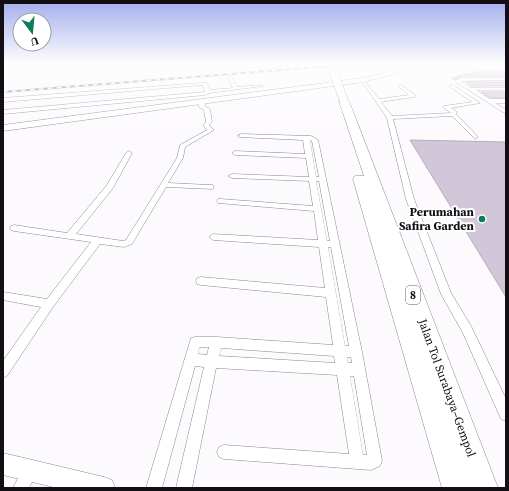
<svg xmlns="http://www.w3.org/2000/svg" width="509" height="491" font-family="'Source Serif 4',serif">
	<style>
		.building { fill: #d2c7d8; stroke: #b8adbe }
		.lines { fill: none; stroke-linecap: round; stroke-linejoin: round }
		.street-casing { stroke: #8e8494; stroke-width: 1 }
		.secondary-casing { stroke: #8e8494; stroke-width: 1 }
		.highway-casing { stroke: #8e8494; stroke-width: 1 }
		.street { fill: #fff; fill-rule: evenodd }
		.secondary { fill: #fff; fill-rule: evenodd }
		.highway { fill: #fff; fill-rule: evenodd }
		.rail-casing { stroke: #767378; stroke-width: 2 }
		.rail { stroke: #fff; stroke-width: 1.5; stroke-dasharray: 4.5; stroke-linecap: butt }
		.highway-bridge-casing { stroke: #8e8494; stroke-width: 9; stroke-linecap: butt }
		.highway-bridge { stroke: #fff; stroke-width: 8 }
		.poi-dot { fill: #0d7c58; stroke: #fff; stroke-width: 1.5 }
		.labels { text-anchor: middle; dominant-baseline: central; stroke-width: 4; stroke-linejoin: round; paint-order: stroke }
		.shield { fill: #fff; stroke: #59565a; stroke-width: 1 }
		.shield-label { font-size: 11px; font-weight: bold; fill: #120e14 }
		.poi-label { font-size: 12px; font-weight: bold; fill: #120e14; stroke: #fff; text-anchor: end }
		.street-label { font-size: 12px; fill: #120e14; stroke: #fff }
	</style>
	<rect width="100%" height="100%" fill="#fcfafd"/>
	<!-- building -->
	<path class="building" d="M484 70 506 71V76H461L454 80 451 78Z
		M466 82H506V86H471Z
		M481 92H506V98H490Z
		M410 140 506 142V297Z"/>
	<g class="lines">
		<defs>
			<path id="street" d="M230 76 232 77 237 87 261 85 263 86 209 93 205 95 3 114V110L205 92 203 85H201L3 102V98L201 83H207L210 90 233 88 228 77Z
				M461 78H506V80L461 81 471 88H506V90H476L490 99H506V103H495L506 110V114L456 82V80Z
				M363 79 379 99 409 95 398 86 400 84 415 95V97H413L381 102 392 116 451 113 444 108V106L472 102 449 86 451 84 480 103 451 108 456 111V114L477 136 478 137 475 139 452 116 393 119 414 199 451 293 471 326 506 399V421L501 419 463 333 441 294 406 199 387 118 361 80Z
				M202 100 205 102V106L210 109 212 122 209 125 214 130 185 147 183 158 168 183 210 185H213V189L166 187 132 244 124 247 100 244 53 307 7 376 3 378V361L41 307 3 300V292L47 299 91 242 14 231 11 230 10 228 11 226 14 225 67 233 107 185 126 153 129 151 132 153 113 188 76 234 123 241 126 240 177 158 180 145 207 130 203 125 206 122 204 110 199 107V102Z
				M241 134 311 136 318 140 362 352 382 461 380 466 371 470 224 459 219 457 217 452 219 447 224 445 349 454 337 375 216 368 192 488H176L204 367 195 366 162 488H146L191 338 195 337H217L333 345 326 297 201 285 197 284 196 281 197 278 201 277 325 288 319 247 213 240 209 237 213 234 318 240 314 211 218 203 217 201 218 199H221L313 206 309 181 232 178 228 176 232 174 309 177 306 158 235 155 232 153 235 151 305 154 303 140 239 137 238 136ZM310 140 312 141 319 177H316ZM316 181H319L330 241H327ZM328 247H331L349 346H345ZM199 347H209L207 355 198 354ZM221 348 334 356 335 363 219 356ZM347 357H351L352 363H348ZM350 376H354L367 455H363Z
				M30 462 35 465 38 470 29 488H13L25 465Z"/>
			<path id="secondary" d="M403 63H409L405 71 363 82 3 131V125L363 78 401 69Z
				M3 453 104 477 112 480 115 488H57L3 475Z"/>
			<path id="highway" d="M344 98 349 101 498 488H442L353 179 355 176H364L339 101Z"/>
		</defs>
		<!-- street casing -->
		<use href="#street" class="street-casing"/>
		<!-- secondary casing -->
		<use href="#secondary" class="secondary-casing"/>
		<!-- highway casing -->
		<use href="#highway" class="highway-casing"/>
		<!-- street -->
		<use href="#street" class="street"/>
		<!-- secondary -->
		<use href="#secondary" class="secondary"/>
		<!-- highway -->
		<use href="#highway" class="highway"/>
		<defs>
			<path id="rail" d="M3 92 369 63"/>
		</defs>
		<!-- rail casing -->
		<use href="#rail" class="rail-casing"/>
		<!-- rail -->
		<use href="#rail" class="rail"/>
		<defs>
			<path id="highway-bridge" d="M330 63 344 101"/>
		</defs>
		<!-- highway-bridge casing -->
		<use href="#highway-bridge" class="highway-bridge-casing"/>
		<!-- highway-bridge -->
		<use href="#highway-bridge" class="highway-bridge"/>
	</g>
	<!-- sky -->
	<linearGradient id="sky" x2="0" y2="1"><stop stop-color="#a2aeed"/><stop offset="0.48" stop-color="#fefdfe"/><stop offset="1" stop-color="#fefdfe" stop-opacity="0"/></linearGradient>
	<rect width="509" height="132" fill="url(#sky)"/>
	<!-- markers -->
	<circle class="poi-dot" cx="482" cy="219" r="4"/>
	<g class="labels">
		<!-- shield labels -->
		<rect class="shield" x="406" y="286" width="14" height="18" rx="3"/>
		<g class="shield-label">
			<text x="413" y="295">8</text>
		</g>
		<!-- poi labels -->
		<g class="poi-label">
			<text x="474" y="212">Perumahan<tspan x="474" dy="14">Safira Garden</tspan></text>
		</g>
		<!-- street labels -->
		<g class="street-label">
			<text transform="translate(447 388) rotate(70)">Jalan Tol Surabaya–Gempol</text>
		</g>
	</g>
	<!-- border -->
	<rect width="509" height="491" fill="none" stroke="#120e14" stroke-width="8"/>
	<!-- north arrow -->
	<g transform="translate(32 32) rotate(164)"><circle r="19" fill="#ffffff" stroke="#a09fa1"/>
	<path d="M0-3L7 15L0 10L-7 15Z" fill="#0d7c58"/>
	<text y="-6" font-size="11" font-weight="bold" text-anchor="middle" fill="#120e14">U</text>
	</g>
</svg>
